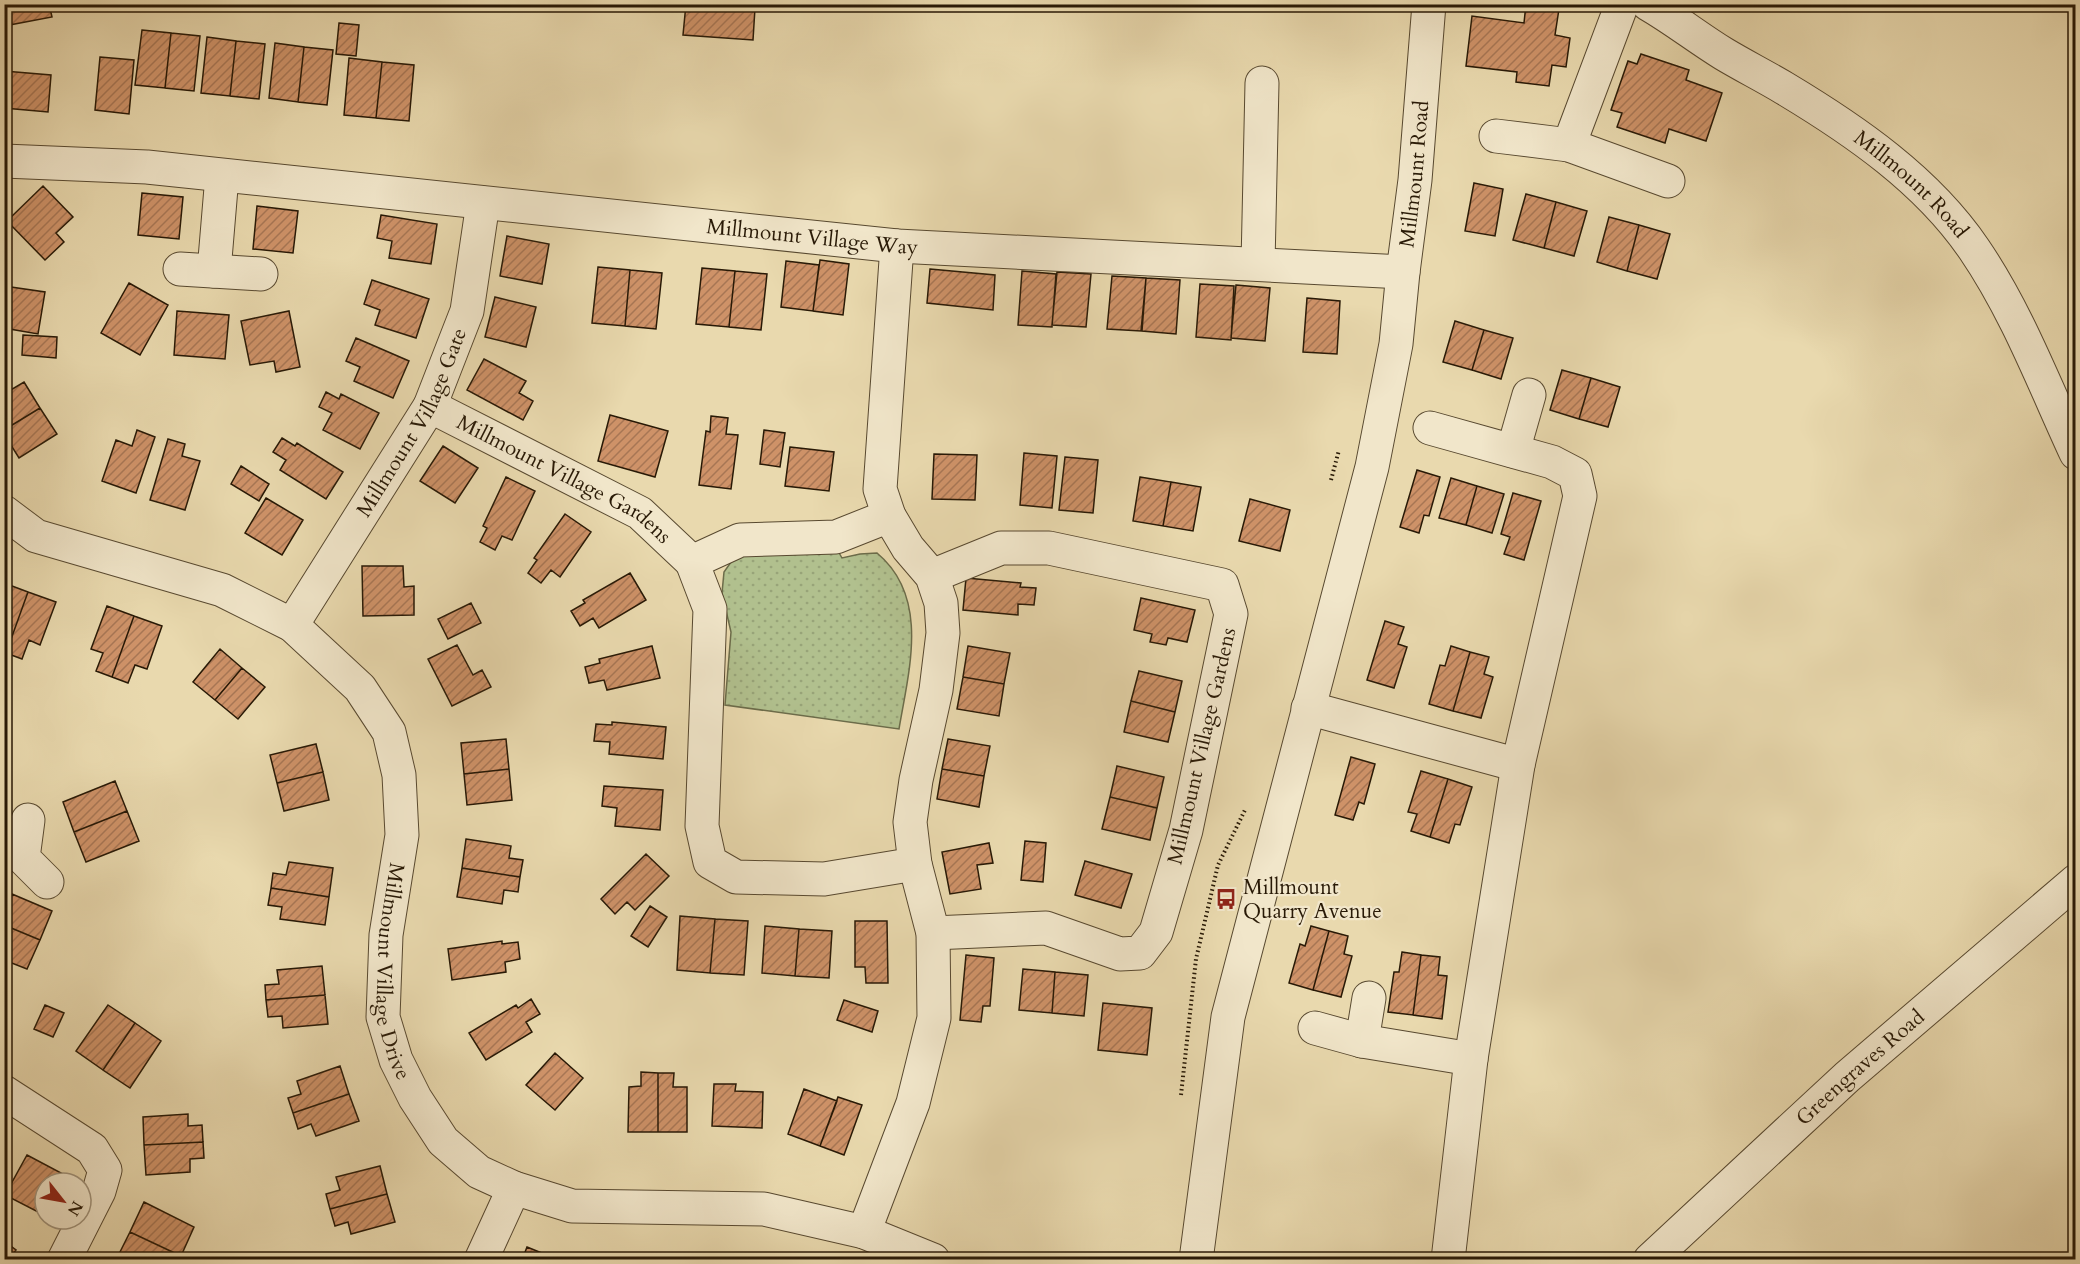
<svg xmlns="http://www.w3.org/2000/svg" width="2080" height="1264" font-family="Cardo,serif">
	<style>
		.grass { fill: url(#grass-dots); stroke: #6c6c4a; stroke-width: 1.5 }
		.building { fill: url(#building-hatch); stroke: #281906; stroke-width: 1.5 }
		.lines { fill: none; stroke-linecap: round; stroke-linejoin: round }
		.street-casing { stroke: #584930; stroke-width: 35 }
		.path { stroke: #281906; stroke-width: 4; stroke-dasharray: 1.5 3; stroke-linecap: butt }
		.street { stroke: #f1e6ca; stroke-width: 33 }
		.labels { text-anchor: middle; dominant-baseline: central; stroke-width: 4.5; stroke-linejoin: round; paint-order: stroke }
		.street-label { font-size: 21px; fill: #281906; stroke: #f1e6ca }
		.poi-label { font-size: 21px; fill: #281906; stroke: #f1e6ca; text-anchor: start }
	</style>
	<defs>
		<pattern id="grass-dots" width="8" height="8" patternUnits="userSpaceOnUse" patternTransform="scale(1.5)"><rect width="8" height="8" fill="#b1c08e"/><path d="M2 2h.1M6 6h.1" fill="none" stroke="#98a479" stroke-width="1.8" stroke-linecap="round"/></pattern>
		<pattern id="building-hatch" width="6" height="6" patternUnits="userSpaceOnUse" patternTransform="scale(1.5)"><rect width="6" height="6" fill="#ce9268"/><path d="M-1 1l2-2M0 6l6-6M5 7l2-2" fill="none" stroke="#a77654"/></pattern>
	</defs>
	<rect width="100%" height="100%" fill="#e9d9ae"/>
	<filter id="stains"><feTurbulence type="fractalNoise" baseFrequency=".00333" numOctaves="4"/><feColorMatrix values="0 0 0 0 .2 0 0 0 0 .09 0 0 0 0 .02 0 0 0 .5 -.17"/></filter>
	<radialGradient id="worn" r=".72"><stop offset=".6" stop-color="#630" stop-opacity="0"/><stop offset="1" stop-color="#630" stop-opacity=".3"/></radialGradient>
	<!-- grass -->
	<path class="grass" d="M838 551 842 558 860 554 877 553C930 597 909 670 899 729L725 705 731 632 722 593 724 572 736 555Z"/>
	<!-- building -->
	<path class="building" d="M4 4H49L52 17 4 26Z
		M686 4 755 8 753 40 683 35Z
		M1526 4 1559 9 1555 35 1570 38 1566 67 1552 65 1549 86 1516 82 1517 72 1466 66 1472 16 1524 23Z
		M339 23 359 25 356 56 336 54Z
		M142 30 171 33 165 88 135 85Z
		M171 33 200 36 194 91 165 88Z
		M207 37 236 41 230 96 201 93Z
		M236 41 265 44 259 99 230 96Z
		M275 43 304 47 298 102 269 98Z
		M304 47 333 50 327 105 298 102Z
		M1641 54 1689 70 1686 80 1722 93 1706 141 1669 129 1665 143 1617 127 1622 113 1611 110 1628 61 1637 64Z
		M100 57 134 60 129 114 95 110Z
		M349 58 382 62 376 118 344 115Z
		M382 62 414 65 409 121 376 118Z
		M4 71 51 75 48 112 4 108Z
		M1474 183 1503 189 1495 236 1465 231Z
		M43 186 73 217 56 233 64 242 45 260 7 221Z
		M142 193 183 197 179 239 138 235Z
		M1526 194 1556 202 1544 248 1513 240Z
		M1556 202 1587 211 1574 256 1544 248Z
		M257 206 298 211 293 253 253 249Z
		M381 215 437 224 431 264 389 258 392 241 377 238Z
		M1609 217 1639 225 1627 271 1597 262Z
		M1639 225 1670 234 1657 279 1627 271Z
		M507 236 549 244 542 284 500 276Z
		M820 260 849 264 843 315 813 311Z
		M786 261 819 265 813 311 781 307Z
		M598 267 630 270 625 326 592 323Z
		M702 268 735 271 729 327 696 324Z
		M930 269 995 275 993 310 927 303Z
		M630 270 662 273 656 329 625 326Z
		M735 271 767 274 761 330 729 327Z
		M1022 271 1056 274 1052 327 1018 325Z
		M1057 272 1091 274 1086 327 1052 325Z
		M1112 276 1146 278 1141 331 1107 329Z
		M1146 278 1180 280 1176 334 1142 331Z
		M372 280 429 299 416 338 375 325 380 310 364 304Z
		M129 283 168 305 140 355 101 333Z
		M1200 284 1234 286 1231 340 1196 337Z
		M1236 285 1270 288 1265 341 1231 338Z
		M4 286 45 292 38 334 4 328Z
		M495 297 536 307 526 347 485 337Z
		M1307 298 1340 301 1337 354 1303 352Z
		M177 311 229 315 225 359 174 355Z
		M289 311 300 367 276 372 274 361 250 365 241 321Z
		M1455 321 1484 330 1472 370 1443 362Z
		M1484 330 1513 338 1501 379 1472 370Z
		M23 335 57 337 56 358 22 355Z
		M356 338 409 361 393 398 354 381 360 367 346 361Z
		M484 359 526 381 519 393 533 401 523 420 467 390Z
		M1562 370 1591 378 1579 419 1550 410Z
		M1591 378 1620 387 1608 427 1579 419Z
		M24 382 40 408 4 430V394Z
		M326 392 339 399 341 394 379 413 360 449 323 430 332 413 319 407Z
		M40 408 57 434 19 458 4 434V430Z
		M610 415 668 431 655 477 598 461Z
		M711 416 728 418 726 434 738 435 731 489 699 485 706 431 710 432Z
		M137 430 155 437 136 493 102 481 116 440 132 446Z
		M764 430 785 433 780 467 760 464Z
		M282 438 295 446 297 443 343 472 326 499 280 470 286 460 273 452Z
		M168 439 185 444 182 456 200 461 185 510 150 500Z
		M443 446 478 468 455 503 420 481Z
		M790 447 834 452 829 491 785 486Z
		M1024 453 1057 456 1052 508 1020 505Z
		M934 454 977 455 975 500 932 499Z
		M1065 457 1098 460 1093 513 1059 510Z
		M241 466 269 484 259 501 231 484Z
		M1417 470 1440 477 1429 516 1424 515 1419 533 1400 527Z
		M506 477 535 491 512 540 502 536 495 550 480 542 487 528 483 526Z
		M1140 477 1171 482 1163 526 1133 521Z
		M1451 478 1477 486 1466 525 1439 518Z
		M1171 482 1201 487 1193 531 1163 526Z
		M1477 486 1504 494 1492 533 1466 525Z
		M1513 493 1541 501 1524 560 1504 554 1510 537 1501 534Z
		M266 498 303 520 282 555 245 533Z
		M1250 499 1290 510 1280 551 1239 541Z
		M565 514 591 532 560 577 551 570 541 583 528 573 537 560 534 558Z
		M362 566H403L404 587 414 586V615L363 616Z
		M630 573 646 600 599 628 593 618 580 626 571 611 585 603 583 600Z
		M966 578 1021 583 1020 587 1036 588 1034 605 1018 604V615L963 610Z
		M4 583 28 592 6 653 4 652Z
		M28 592 56 602 40 645 29 640 22 659 6 653Z
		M1141 598 1195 610 1187 642 1168 638 1166 645 1150 642 1152 634 1134 630Z
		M471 603 481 623 448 639 438 619Z
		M107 606 134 616 112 677 96 671 103 653 91 649Z
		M134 616 162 626 147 669 135 665 128 683 112 677Z
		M1385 621 1404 627 1398 644 1407 647 1394 688 1367 680Z
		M457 645 473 675 482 670 491 687 452 706 428 659Z
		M652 646 660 678 607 690 604 680 589 683 585 667 600 663 599 659Z
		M968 646 1010 653 1004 684 963 677Z
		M1451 646 1470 652 1453 711 1429 704 1440 665 1445 666Z
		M220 649 242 668 215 700 193 682Z
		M1470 652 1489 657 1484 674 1493 677 1481 718 1453 711Z
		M242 668 265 687 238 719 215 700Z
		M1139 671 1182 681 1175 712 1131 701Z
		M963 677 1004 684 999 716 957 709Z
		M1131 701 1175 712 1168 742 1124 732Z
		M612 722 666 727 663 759 609 754 610 742 594 741 596 724 612 725Z
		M506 739 509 769 464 774 461 743Z
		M948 739 990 746 984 776 942 769Z
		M316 744 323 772 277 783 270 755Z
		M1351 757 1375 764 1364 804 1359 802 1353 820 1335 815Z
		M1117 766 1164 777 1157 808 1110 797Z
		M509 769 512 800 467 805 464 774Z
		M942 769 984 776 979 807 937 799Z
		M1421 771 1448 779 1430 837 1411 831 1417 814 1408 812Z
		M323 772 329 800 284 811 277 783Z
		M1448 779 1472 787 1460 825 1455 824 1449 843 1430 837Z
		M115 781 127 811 74 832 63 802Z
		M604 786 663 790 660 830 615 826 617 808 602 806Z
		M1110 797 1157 808 1150 840 1102 829Z
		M127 811 139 841 86 862 74 832Z
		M466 839 511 846 509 858 523 860 520 877 462 868Z
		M1025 841 1046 843 1043 882 1021 880Z
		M989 843 993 863 977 865 981 889 950 894 942 852Z
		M646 854 669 876 635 910 627 902 615 914 601 899Z
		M1085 861 1132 874 1121 908 1075 895Z
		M289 862 333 868 329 897 271 888 273 873 286 875Z
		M462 868 520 877 518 892 504 890 502 904 457 897Z
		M271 888 329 897 325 925 280 919 282 907 268 905Z
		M12 894 52 911 40 940 4 925V913Z
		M650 906 667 917 648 947 631 936Z
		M680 916 715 919 710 973 677 970Z
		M715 919 748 921 744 975 710 973Z
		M855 921H887L888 983H866L865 967H855Z
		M4 925 40 940 27 969 4 960Z
		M765 926 799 929 795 976 762 973Z
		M1311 926 1329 931 1313 990 1289 983 1300 944 1305 946Z
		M799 929 832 931 829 978 795 976Z
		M1329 931 1348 936 1344 954 1352 956 1341 997 1313 990Z
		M502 941V944L518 942 520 959 505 962 506 972 452 980 448 949Z
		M1402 952 1421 955 1413 1015 1388 1012 1394 972H1399Z
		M966 955 994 958 990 1006H983L981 1022 960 1020Z
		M1421 955 1440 957 1438 975 1447 976 1442 1019 1413 1015Z
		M322 966 325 995 266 1000 265 985 279 984 277 970Z
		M1023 969 1055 972 1052 1013 1019 1010Z
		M1055 972 1088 975 1084 1016 1052 1013Z
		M325 995 328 1024 283 1028 282 1016 268 1017 266 1000Z
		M531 999 540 1014 526 1022 532 1032 486 1060 469 1033 516 1005 518 1008Z
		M844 1000 878 1011 872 1032 837 1020Z
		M1103 1003 1152 1008 1147 1055 1098 1050Z
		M45 1005 64 1013 53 1037 34 1029Z
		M108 1005 135 1023 103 1070 76 1051Z
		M135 1023 161 1041 130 1088 103 1070Z
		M555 1053 583 1078 555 1110 526 1085Z
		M340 1066 349 1094 293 1113 288 1098 301 1094 297 1081Z
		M641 1072 658 1073V1132H628L629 1087 641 1086Z
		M658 1073H674L673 1087H687V1132H658Z
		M714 1084H736L735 1091 763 1092 762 1128 712 1126Z
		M804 1089 837 1101 820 1146 788 1134Z
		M349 1094 359 1121 316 1136 311 1124 298 1129 293 1113Z
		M838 1097 862 1105 844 1155 820 1146Z
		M188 1114V1126L202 1125 203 1142 144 1145 143 1117Z
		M203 1142 204 1158 190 1159V1172L146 1175 144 1145Z
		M27 1155 63 1174 58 1183H45V1208L42 1214 5 1195Z
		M380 1166 387 1194 330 1209 326 1194 340 1190 336 1177Z
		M387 1194 395 1222 351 1234 348 1222 335 1226 330 1209Z
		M144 1202 194 1227 181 1256 130 1232Z
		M130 1232 181 1256 179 1260H116Z
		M4 1241 16 1250 9 1260H4Z
		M527 1247 559 1260H522Z"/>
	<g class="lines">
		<defs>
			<g id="street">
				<path id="s1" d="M1648 4C1674 19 1698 38 1724 54 1744 66 1764 76 1784 88 1854 130 1927 180 1974 249 2017 312 2044 384 2076 453"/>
				<path d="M1496 136 1569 145 1668 181"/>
				<path d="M1569 145 1622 4"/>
				<path id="s2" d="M4 161 147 167 897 246 1403 272"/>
				<path d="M1258 264 1262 83"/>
				<path d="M180 269 261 274"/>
				<path d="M214 271 222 176"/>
				<path id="s3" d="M430 406 640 513 692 562"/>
				<path d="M1430 428 1552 462 1575 474 1580 496 1518 765 1471 1059 1448 1260"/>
				<path d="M1513 451 1529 395"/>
				<path id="s4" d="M4 512 36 536 222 590 292 625 360 688 389 732 399 775 402 835 386 935 383 1017 396 1060 415 1098 443 1141 479 1172 514 1188 572 1206 764 1209 864 1232 933 1260"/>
				<path d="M889 516 836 537 740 540 692 562 710 609 702 826 710 862 736 877 824 879 915 864"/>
				<path d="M932 576 1001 548H1049L1222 585 1231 614 1186 830 1156 932 1140 953 1120 954 1046 928 933 933"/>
				<path id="s5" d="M292 625 430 406 467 311 483 203"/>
				<path d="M1308 708 1518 765"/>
				<path d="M28 820 23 858 47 882"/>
				<path d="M1315 1028 1362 1041 1471 1059"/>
				<path d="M1362 1041 1369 998"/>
				<path d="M4 1092 92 1149 105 1170 99 1191 64 1260"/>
				<path d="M864 1232 913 1103 934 1018 933 933 915 864 910 822 916 780 936 690 943 633 941 603 932 576 908 548 889 516 880 489 897 246"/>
				<path d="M481 1260 514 1188"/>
				<path id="s6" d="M1196 1260 1228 1017 1372 467 1396 344 1403 272 1415 180 1429 4"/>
				<path id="s7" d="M1650 1260 1847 1077 2076 881"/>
			</g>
		</defs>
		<!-- street casing -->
		<use href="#street" class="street-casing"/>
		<!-- path -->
		<path class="path" d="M1331 480 1339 450
			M1181 1095 1196 959 1218 865 1245 810"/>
		<!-- street -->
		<use href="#street" class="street"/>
	</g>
	<!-- icons -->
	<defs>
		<symbol id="bus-bare" viewBox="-9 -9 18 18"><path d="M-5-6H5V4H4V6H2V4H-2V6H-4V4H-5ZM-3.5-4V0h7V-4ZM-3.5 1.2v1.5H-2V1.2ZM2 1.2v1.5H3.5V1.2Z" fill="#8f2418" stroke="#f1e6ca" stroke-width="2.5" paint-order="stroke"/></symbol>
	</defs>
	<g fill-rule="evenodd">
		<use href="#bus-bare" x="1211" y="884" width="30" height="30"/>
	</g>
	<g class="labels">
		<!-- street labels -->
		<g class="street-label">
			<text stroke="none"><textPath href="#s6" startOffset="1110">Millmount Road</textPath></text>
			<text stroke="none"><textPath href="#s1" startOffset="320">Millmount Road</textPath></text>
			<text stroke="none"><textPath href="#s2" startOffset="812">Millmount Village Way</textPath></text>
			<text stroke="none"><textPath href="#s5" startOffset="236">Millmount Village Gate</textPath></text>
			<text stroke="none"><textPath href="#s3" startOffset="153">Millmount Village Gardens</textPath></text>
			<text transform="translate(1202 746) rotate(-77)">Millmount Village Gardens</text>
			<text stroke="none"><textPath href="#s4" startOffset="700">Millmount Village Drive</textPath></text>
			<text stroke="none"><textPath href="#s7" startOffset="285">Greengraves Road</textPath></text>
		</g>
		<!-- poi labels -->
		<g class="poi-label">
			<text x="1243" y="887">Millmount<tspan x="1243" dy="24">Quarry Avenue</tspan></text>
		</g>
	</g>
	<!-- margin -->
	<rect width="2080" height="1264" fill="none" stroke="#e9d9ae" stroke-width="24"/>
	<rect x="6" y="6" width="2068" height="1252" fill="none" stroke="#281906" stroke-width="3"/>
	<rect x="12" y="12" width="2056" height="1240" fill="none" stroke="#281906" stroke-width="1.5"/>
	<!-- north arrow -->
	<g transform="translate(63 1201) rotate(121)"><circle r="28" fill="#f1e6ca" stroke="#a1947c" stroke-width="1.5"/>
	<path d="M0-4.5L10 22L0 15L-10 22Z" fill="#8f2418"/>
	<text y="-9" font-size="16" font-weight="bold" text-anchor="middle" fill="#281906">N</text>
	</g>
	<rect width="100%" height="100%" filter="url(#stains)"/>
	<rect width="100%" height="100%" fill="url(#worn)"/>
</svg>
